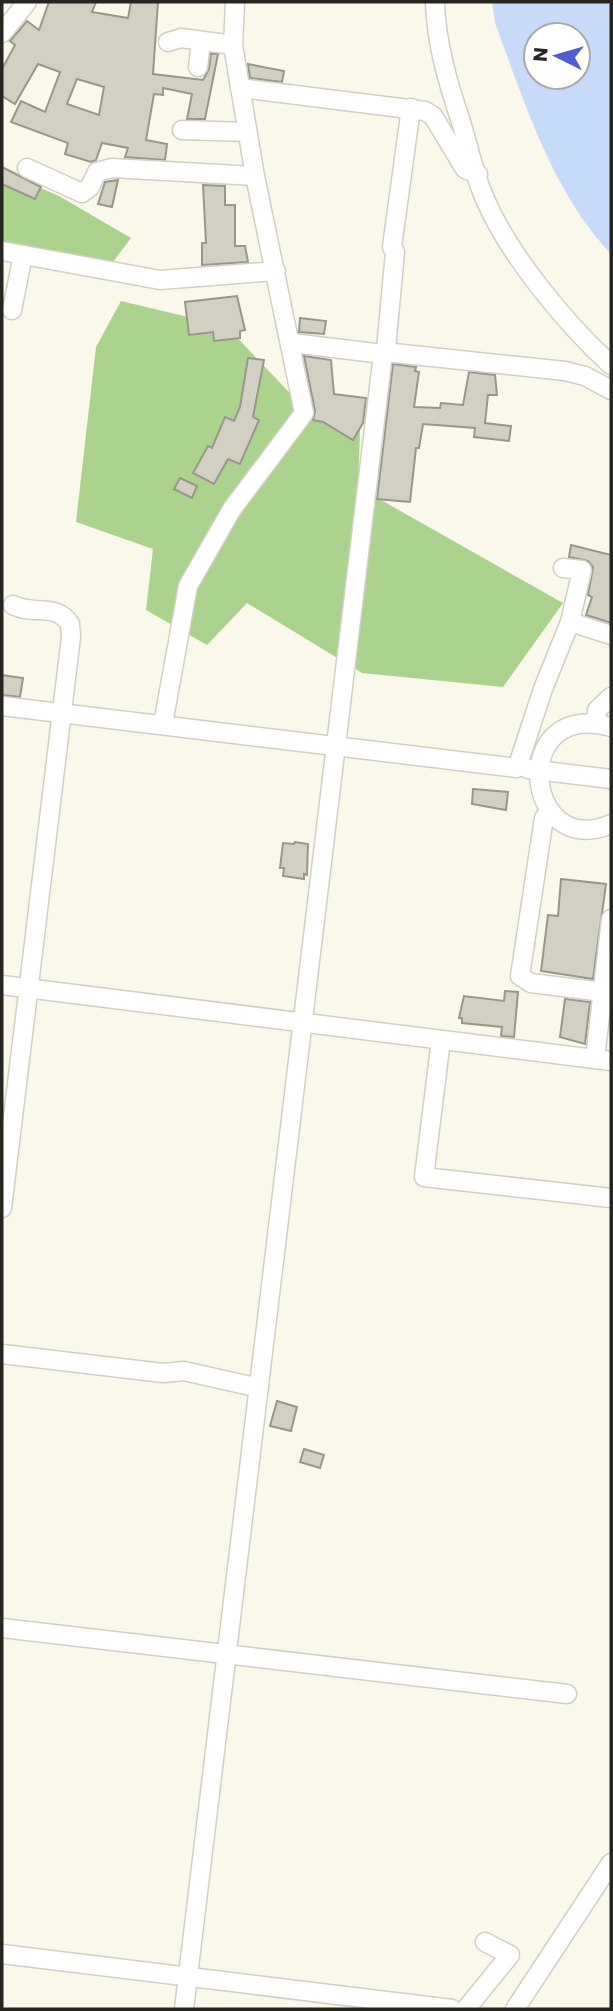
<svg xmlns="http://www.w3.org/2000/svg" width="613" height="2011" viewBox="0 0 613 2011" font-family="Poppins,sans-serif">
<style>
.green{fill:#abd38e}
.water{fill:#c8daf9;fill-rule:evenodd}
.building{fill:#d2cfc3;stroke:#99968b;stroke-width:2;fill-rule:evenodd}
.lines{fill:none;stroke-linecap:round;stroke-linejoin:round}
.minor-casing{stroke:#d2cfc3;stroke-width:21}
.minor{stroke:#fff;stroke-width:18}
</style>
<rect width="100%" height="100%" fill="#faf7eb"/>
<g class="green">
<path d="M 2,167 L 6,173 L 59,196 L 131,238 L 107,270 L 2,243 Z"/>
<path d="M 121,301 L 226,326 L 307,411 L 361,402 L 358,487 L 563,603 L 503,687 L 362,673 L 247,603 L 207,645 L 146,610 L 153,549 L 76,522 L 96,347 Z"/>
</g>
<path class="water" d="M 492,2 L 611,2 L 611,254 C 552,192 524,101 495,23 ZM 536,35 L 578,35 L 578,77 L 536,77 Z"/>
<g class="building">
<path d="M 49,2 L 96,2 L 92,12 L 128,18 L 131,2 L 158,2 L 153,74 L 203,80 L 209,69 L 211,54 L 218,54 L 205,119 L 187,119 L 192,94 L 163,88 L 163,95 L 154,94 L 146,140 L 167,144 L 165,160 L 125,157 L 128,148 L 102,143 L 96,160 L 91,162 L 65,154 L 68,143 L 11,122 L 21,101 L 45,112 L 60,72 L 38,64 L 15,104 L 2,96 L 2,69 L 15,45 L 10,41 L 27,21 L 39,30 ZM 77,79 L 104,87 L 99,115 L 67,104 Z"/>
<path d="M 248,64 L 284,71 L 282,82 L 250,78 Z"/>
<path d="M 2,167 L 41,187 L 35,199 L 2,184 Z"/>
<path d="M 118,180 L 112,207 L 98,204 L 105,182 Z"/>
<path d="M 203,185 L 225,186 L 225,205 L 235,205 L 235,246 L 245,246 L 248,262 L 202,265 L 202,243 L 206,243 Z"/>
<path d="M 237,296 L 245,330 L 240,331 L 240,338 L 214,341 L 213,332 L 189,335 L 185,302 Z"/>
<path d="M 300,318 L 326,321 L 324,334 L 299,332 Z"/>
<path d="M 304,356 L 331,360 L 334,394 L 366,398 L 363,423 L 353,440 L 323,422 L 313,420 L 315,411 Z"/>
<path d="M 248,358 L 264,360 L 253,417 L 259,420 L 240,464 L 228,459 L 214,484 L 193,473 L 208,446 L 212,448 L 225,417 L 234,421 L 240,407 Z"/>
<path d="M 393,364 L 416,367 L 415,371 L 419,372 L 414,407 L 440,408 L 441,403 L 463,405 L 469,372 L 495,375 L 497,395 L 488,395 L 485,423 L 511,426 L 509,441 L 474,437 L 475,428 L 423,424 L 419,448 L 416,448 L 410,502 L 377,499 Z"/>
<path d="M 180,478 L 197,486 L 192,498 L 174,489 Z"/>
<path d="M 571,545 L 611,555 L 611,623 L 586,615 L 592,597 L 588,595 L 593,567 L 588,561 L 569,557 Z"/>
<path d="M 2,675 L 23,678 L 20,697 L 2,695 Z"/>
<path d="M 473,789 L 508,792 L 506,810 L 472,804 Z"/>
<path d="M 295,842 L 308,844 L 307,875 L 304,874 L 304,879 L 283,876 L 284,868 L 280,868 L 283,843 L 294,844 Z"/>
<path d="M 561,879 L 606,884 L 593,979 L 541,971 L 548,915 L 558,916 Z"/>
<path d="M 505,991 L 518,992 L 514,1037 L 501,1036 L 502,1027 L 462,1023 L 462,1018 L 459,1018 L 464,996 L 504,1001 Z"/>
<path d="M 565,999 L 590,1002 L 585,1044 L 560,1037 Z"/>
<path d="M 277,1401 L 297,1407 L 291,1431 L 270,1426 Z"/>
<path d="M 304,1449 L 324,1455 L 320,1468 L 300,1462 Z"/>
</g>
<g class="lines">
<defs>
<g id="minor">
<path d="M 435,2 C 436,43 448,83 461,122 C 469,147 474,175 485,199 C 509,255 566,324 611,365"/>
<path d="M 2,33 L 27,2"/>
<path d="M 168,42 L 181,38 L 233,45"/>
<path d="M 198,67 L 201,41"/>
<path d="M 240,88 L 425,111 L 433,116 L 465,169 L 478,174"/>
<path d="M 182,130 L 247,132"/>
<path d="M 27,168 L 82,193 L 90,187 L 97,172 L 112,168 L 255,176"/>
<path d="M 2,251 L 160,280 L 276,271"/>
<path d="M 12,310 L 23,255"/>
<path d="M 292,343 L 383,354"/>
<path d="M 384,352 L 565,371 L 585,376 L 611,390"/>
<path d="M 563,568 L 582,570 L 570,622"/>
<path d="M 2,706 L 517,768 L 543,689 L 570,622 L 611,635"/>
<path d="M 596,723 L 597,710 L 611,697"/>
<path d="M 163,724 L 188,586 L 232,509 L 304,413 L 255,176 L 233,45 L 235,2"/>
<path d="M 611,727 C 507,698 524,862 611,824"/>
<path d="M 528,769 L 611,779"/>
<path d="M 550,811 L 544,818 L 520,976 L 531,983 L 611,993"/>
<path d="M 2,985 L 611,1061"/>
<path d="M 441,1040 L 424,1177 L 611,1198"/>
<path d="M 595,1059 L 611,919"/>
<path d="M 2,1208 L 71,637 L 70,624 C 56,602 33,616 13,605"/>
<path d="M 2,1354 L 163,1373 L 184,1371 L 259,1388"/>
<path d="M 2,1628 L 567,1694"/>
<path d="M 2,1954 L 452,2009"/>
<path d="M 184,2009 L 383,354 L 386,349 L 395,252 L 392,247 L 411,108"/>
<path d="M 466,2009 L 510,1955 L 485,1942"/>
<path d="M 515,2009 L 611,1863"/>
</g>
</defs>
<use href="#minor" class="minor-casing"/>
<use href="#minor" class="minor"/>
</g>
<rect width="613" height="2011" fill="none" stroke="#262520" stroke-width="7"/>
<g transform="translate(557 56) rotate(275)"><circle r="33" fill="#ffffff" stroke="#a8a8a6" stroke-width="2"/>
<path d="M0-5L12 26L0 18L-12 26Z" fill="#4f5ed4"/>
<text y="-10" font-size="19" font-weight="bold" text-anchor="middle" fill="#262520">N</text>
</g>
</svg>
